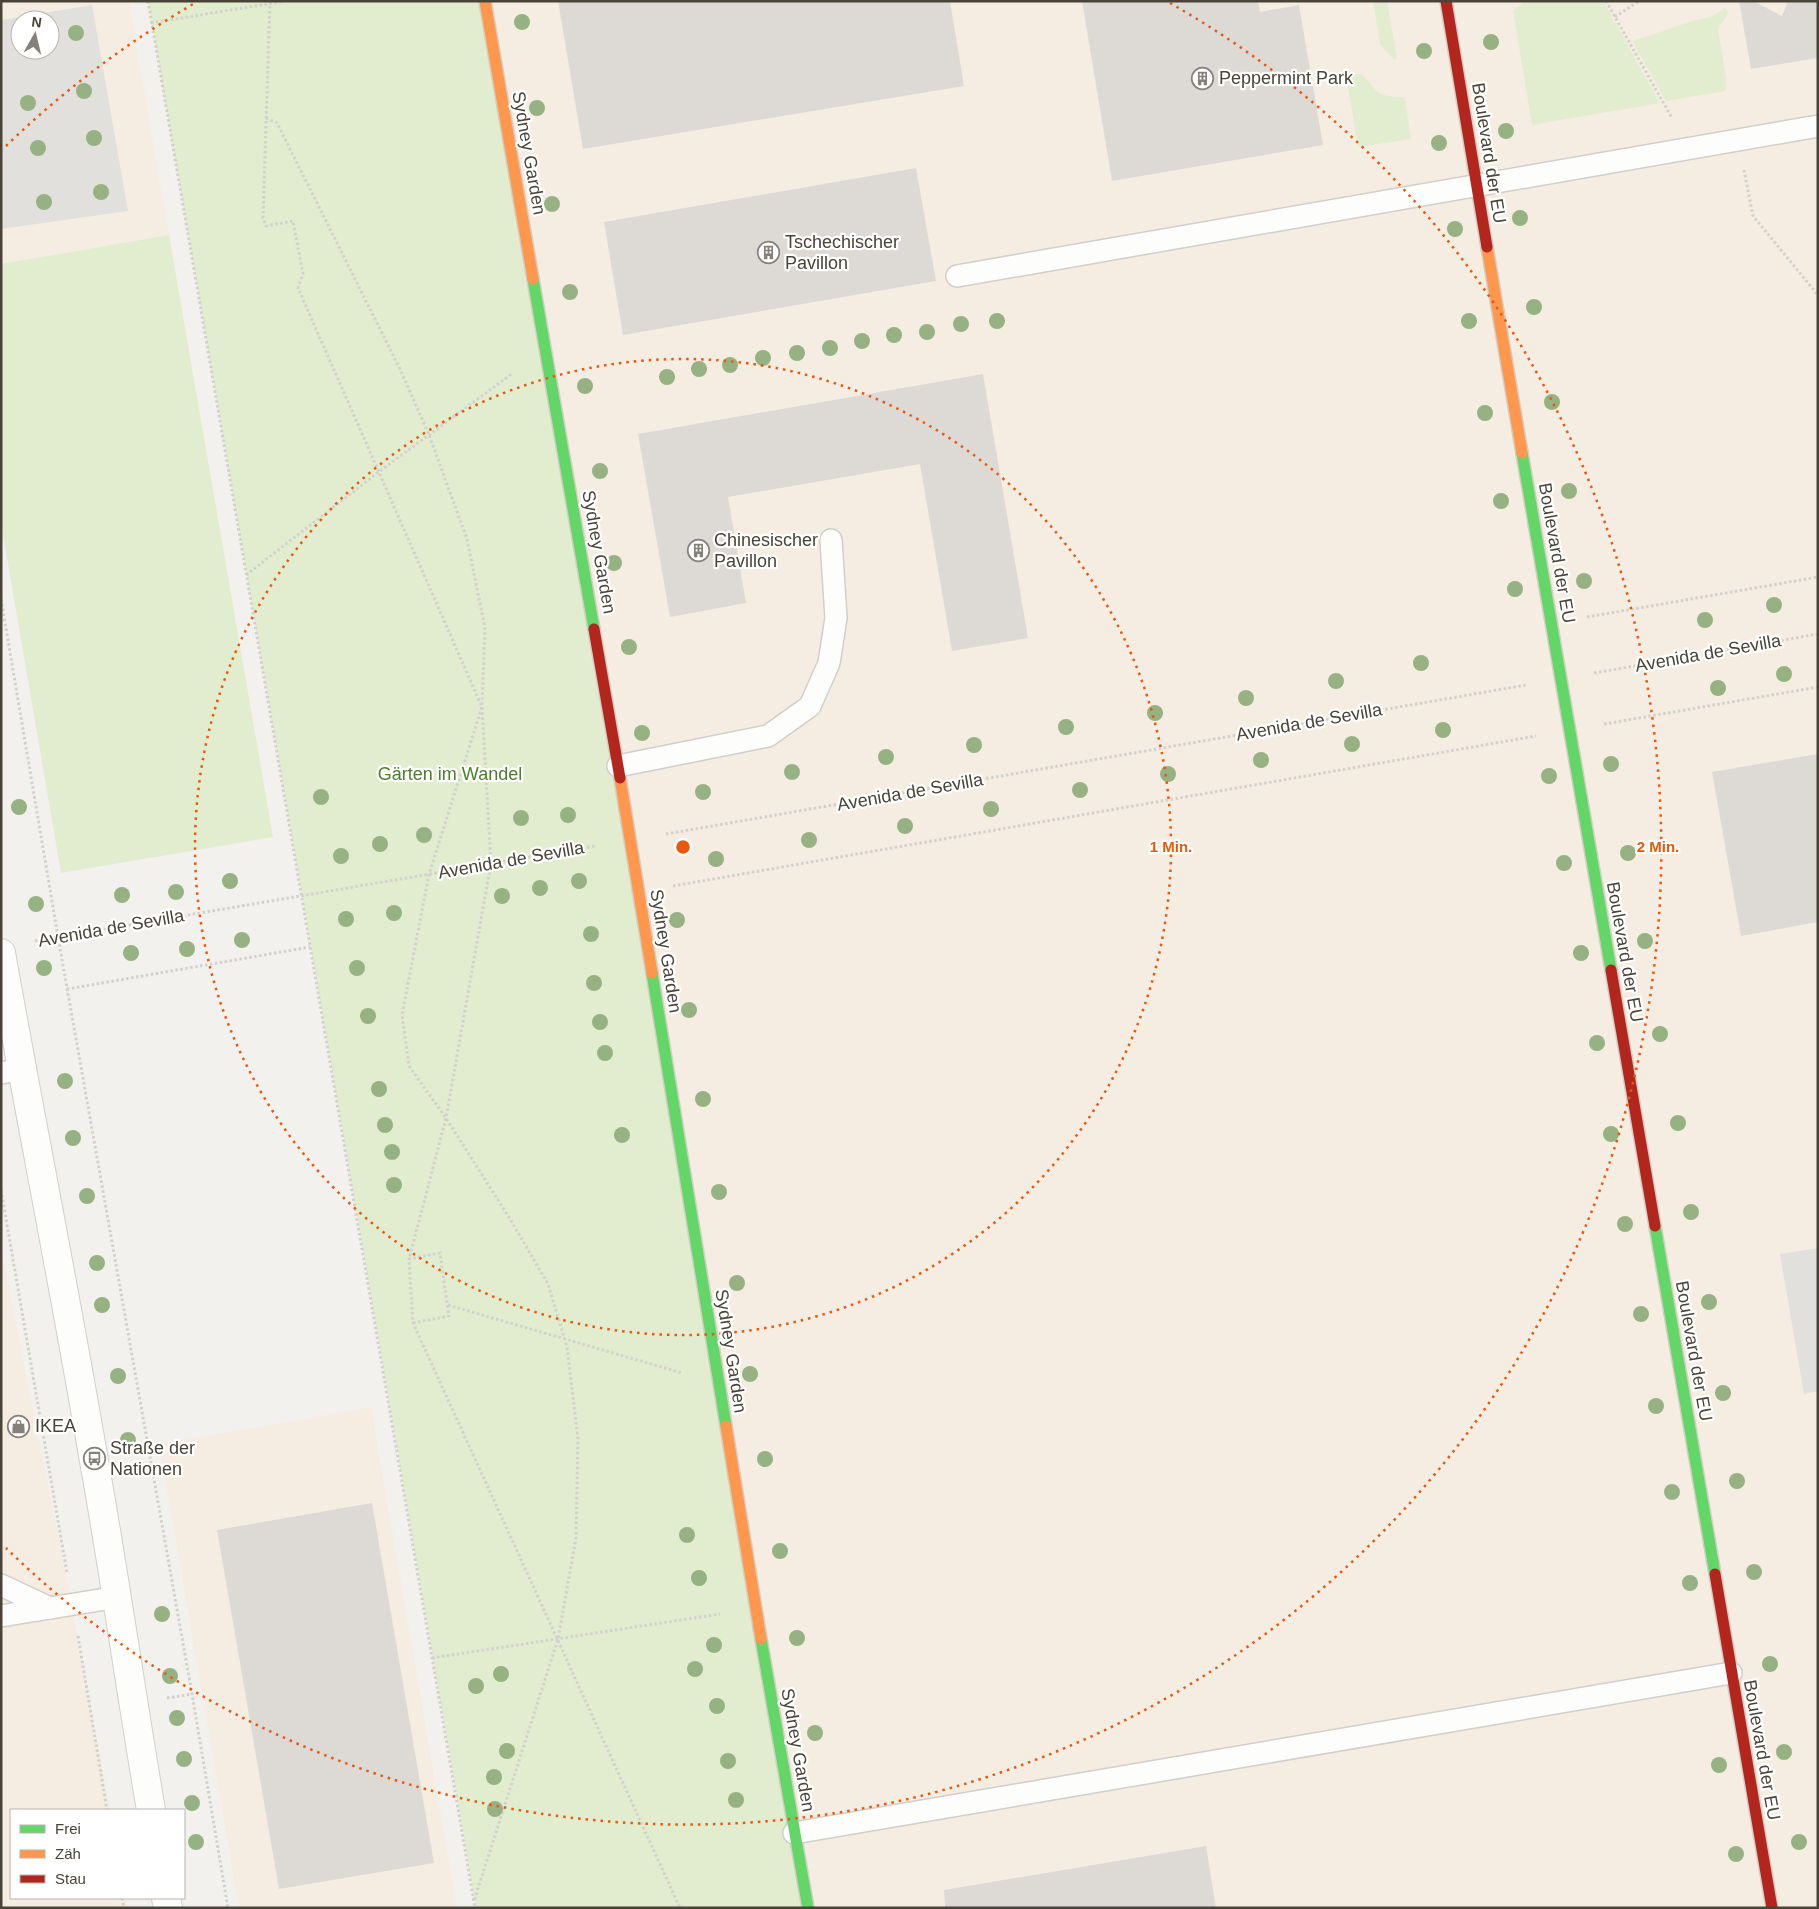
<svg xmlns="http://www.w3.org/2000/svg" width="1819" height="1909" viewBox="0 0 1819 1909" font-family="Helvetica,sans-serif">
<style>
.commercial{fill:#f5ede1;fill-rule:evenodd}
.green{fill:#e1edce}
.parking{fill:#e2e0dc;fill-rule:evenodd}
.building{fill:#dddad6}
.lines{fill:none;stroke-linecap:round;stroke-linejoin:round}
.lane-casing{stroke:#d1cfcb;stroke-width:24}
.street-casing{stroke:#d1cfcb;stroke-width:30}
.fast-casing{stroke:#d2cec4;stroke-width:14}
.slow-casing{stroke:#d2cec4;stroke-width:14}
.jam-casing{stroke:#d2cec4;stroke-width:14}
.path{stroke:#d3d1cc;stroke-width:3;stroke-dasharray:2.5 2.5;stroke-linecap:butt}
.lane{stroke:#fdfdfc;stroke-width:21}
.street{stroke:#fdfdfc;stroke-width:28}
.fast{stroke:#63d668;stroke-width:11}
.slow{stroke:#ff974d;stroke-width:11}
.jam{stroke:#b3261e;stroke-width:11}
.tree{fill:#96b282}
.ring{fill:none;stroke:#e8590c;stroke-width:2.5;stroke-dasharray:2.5 5}
.labels{text-anchor:middle;dominant-baseline:central;stroke-width:4.5;stroke-linejoin:round;paint-order:stroke}
.poi-label{font-size:18px;fill:#4a4338;stroke:#fff;text-anchor:start}
.street-label{font-size:18px;fill:#4a4338;stroke:#fff}
.park-label{font-size:18px;fill:#4a7e2a;stroke:#fff}
.centre{fill:#e8590c;stroke:#fff;stroke-width:2.5}
.ring-label{font-size:15px;text-anchor:middle;font-weight:bold;fill:#e8590c;stroke:#fff;stroke-width:4.5;stroke-linejoin:round;paint-order:stroke}
</style>
<rect width="100%" height="100%" fill="#f3f1ee"/>
<g class="commercial">
<path d="M 1,1 L 129,1 L 169,235 L 1,264 ZM 20,20 L 50,20 L 50,50 L 20,50 Z"/>
<path d="M 486,1 L 1818,1 L 1818,1908 L 808,1908 Z"/>
<path d="M 1,1248 L 72,1605 L 110,1810 L 11,1810 L 11,1898 L 126,1898 L 128,1908 L 1,1908 Z"/>
<path d="M 371,1407 L 457,1908 L 239,1908 L 159,1444 Z"/>
</g>
<g class="green">
<path d="M 148,1 L 485,1 L 808,1908 L 476,1908 Z"/>
<path d="M 1373,1 L 1387,1 L 1397,59 L 1394,60 L 1380,44 Z"/>
<path d="M 1527,1 L 1603,1 L 1660,103 L 1532,125 L 1513,10 Z"/>
<path d="M 1725,8 L 1729,12 L 1718,29 L 1727,84 L 1725,91 L 1666,101 L 1632,41 C 1653,35 1673,27 1693,21 C 1708,17 1712,18 1725,8 Z"/>
<path d="M 1362,74 C 1379,93 1377,97 1405,97 L 1411,139 L 1358,147 L 1346,75 Z"/>
<path d="M 169,235 L 273,837 L 61,873 L 1,523 L 1,264 Z"/>
</g>
<g class="parking">
<path d="M 92,5 L 128,211 L 1,229 L 1,20 ZM 20,20 L 50,20 L 50,50 L 20,50 Z"/>
<path d="M 1818,1248 L 1818,1391 L 1804,1394 L 1780,1254 Z"/>
</g>
<g class="building">
<path d="M 558,1 L 950,1 L 964,86 L 583,149 Z"/>
<path d="M 1082,1 L 1258,1 L 1260,12 L 1299,5 L 1323,145 L 1112,181 Z"/>
<path d="M 1739,1 L 1753,1 L 1782,16 L 1788,1 L 1818,1 L 1818,58 L 1751,69 Z"/>
<path d="M 916,168 L 936,281 L 623,335 L 604,222 Z"/>
<path d="M 983,374 L 1028,638 L 952,651 L 920,464 L 728,497 L 746,603 L 670,617 L 638,434 Z"/>
<path d="M 1818,754 L 1818,922 L 1741,936 L 1712,772 Z"/>
<path d="M 372,1503 L 434,1863 L 279,1889 L 217,1530 Z"/>
<path d="M 1206,1846 L 1216,1908 L 945,1908 L 944,1890 Z"/>
</g>
<g class="lines">
<defs>
<g id="lane">
<path d="M 957,276 L 1818,126"/>
<path d="M 618,766 L 768,736 L 810,706 L 829,663 L 836,618 L 831,540"/>
<path d="M 1,1073 L 22,1069"/>
<path d="M 1,1585 L 50,1608"/>
<path d="M 1,1616 L 118,1597"/>
<path d="M 794,1833 L 1731,1673"/>
</g>
<g id="street">
<path d="M 1,953 C 31,1122 65,1291 94,1461 C 115,1577 131,1694 151,1810"/>
<path d="M 166,1898 L 168,1908"/>
</g>
<g id="fast">
<path d="M 533,279 L 594,629"/>
<path d="M 1522,453 L 1611,970"/>
<path d="M 652,973 L 726,1426"/>
<path d="M 1655,1226 L 1715,1574"/>
<path d="M 761,1639 L 808,1908"/>
</g>
<g id="slow">
<path d="M 485,1 L 533,279"/>
<path d="M 1487,247 L 1522,453"/>
<path d="M 620,778 L 652,973"/>
<path d="M 726,1426 L 761,1639"/>
</g>
<g id="jam">
<path d="M 1446,1 L 1487,247"/>
<path d="M 594,629 L 620,778"/>
<path d="M 1611,970 L 1655,1226"/>
<path d="M 1715,1574 L 1772,1908"/>
</g>
</defs>
<use href="#lane" class="lane-casing"/>
<use href="#street" class="street-casing"/>
<use href="#fast" class="fast-casing"/>
<use href="#slow" class="slow-casing"/>
<use href="#jam" class="jam-casing"/>
<g class="path">
<path d="M 148,1 L 475,1908"/>
<path d="M 270,1 L 263,218 L 266,226 L 293,221 L 303,274 L 298,288 L 482,707 L 491,863 L 446,1118 L 409,1259"/>
<path d="M 1606,1 L 1672,118"/>
<path d="M 1615,17 L 1639,1"/>
<path d="M 151,23 L 285,1"/>
<path d="M 266,118 L 277,123 L 400,369 L 429,435 L 467,539 L 485,628 L 482,707 L 429,874 L 402,1015 L 409,1066 L 446,1118 L 510,1219 L 548,1284 L 567,1347 L 578,1439 L 576,1538 L 558,1639 L 474,1901"/>
<path d="M 1744,170 L 1753,216 L 1818,295"/>
<path d="M 246,575 L 380,471 L 513,373"/>
<path d="M 1,599 L 58,937 L 192,1694 L 228,1908"/>
<path d="M 1587,617 L 1818,577"/>
<path d="M 1594,673 L 1818,634"/>
<path d="M 1604,724 L 1818,687"/>
<path d="M 666,834 L 1526,685"/>
<path d="M 673,886 L 1536,736"/>
<path d="M 35,941 L 595,846"/>
<path d="M 67,989 L 310,947"/>
<path d="M 1,1190 L 67,1573"/>
<path d="M 448,1305 L 682,1373"/>
<path d="M 413,1323 L 449,1316 L 440,1253 L 409,1259 L 413,1323 L 680,1908"/>
<path d="M 78,1636 L 107,1810"/>
<path d="M 432,1658 L 720,1614"/>
<path d="M 167,1698 L 192,1694"/>
<path d="M 122,1898 L 124,1908"/>
</g>
<use href="#lane" class="lane"/>
<use href="#street" class="street"/>
<use href="#fast" class="fast"/>
<use href="#slow" class="slow"/>
<use href="#jam" class="jam"/>
</g>
<g class="tree">
<circle cx="522" cy="22" r="8"/>
<circle cx="76" cy="33" r="8"/>
<circle cx="1491" cy="42" r="8"/>
<circle cx="1424" cy="51" r="8"/>
<circle cx="84" cy="91" r="8"/>
<circle cx="28" cy="103" r="8"/>
<circle cx="537" cy="108" r="8"/>
<circle cx="1506" cy="131" r="8"/>
<circle cx="94" cy="138" r="8"/>
<circle cx="1439" cy="143" r="8"/>
<circle cx="38" cy="148" r="8"/>
<circle cx="101" cy="192" r="8"/>
<circle cx="44" cy="202" r="8"/>
<circle cx="552" cy="204" r="8"/>
<circle cx="1520" cy="218" r="8"/>
<circle cx="1455" cy="229" r="8"/>
<circle cx="570" cy="292" r="8"/>
<circle cx="1534" cy="307" r="8"/>
<circle cx="997" cy="321" r="8"/>
<circle cx="1469" cy="321" r="8"/>
<circle cx="961" cy="324" r="8"/>
<circle cx="927" cy="332" r="8"/>
<circle cx="894" cy="335" r="8"/>
<circle cx="862" cy="341" r="8"/>
<circle cx="830" cy="348" r="8"/>
<circle cx="797" cy="353" r="8"/>
<circle cx="763" cy="358" r="8"/>
<circle cx="730" cy="365" r="8"/>
<circle cx="699" cy="369" r="8"/>
<circle cx="667" cy="377" r="8"/>
<circle cx="585" cy="386" r="8"/>
<circle cx="1552" cy="402" r="8"/>
<circle cx="1485" cy="413" r="8"/>
<circle cx="600" cy="471" r="8"/>
<circle cx="1569" cy="491" r="8"/>
<circle cx="1501" cy="501" r="8"/>
<circle cx="614" cy="563" r="8"/>
<circle cx="1584" cy="581" r="8"/>
<circle cx="1515" cy="589" r="8"/>
<circle cx="1774" cy="605" r="8"/>
<circle cx="1705" cy="620" r="8"/>
<circle cx="629" cy="647" r="8"/>
<circle cx="1421" cy="663" r="8"/>
<circle cx="1784" cy="674" r="8"/>
<circle cx="1336" cy="681" r="8"/>
<circle cx="1718" cy="688" r="8"/>
<circle cx="1246" cy="698" r="8"/>
<circle cx="1155" cy="713" r="8"/>
<circle cx="1066" cy="727" r="8"/>
<circle cx="1443" cy="730" r="8"/>
<circle cx="642" cy="733" r="8"/>
<circle cx="1352" cy="744" r="8"/>
<circle cx="974" cy="745" r="8"/>
<circle cx="886" cy="757" r="8"/>
<circle cx="1261" cy="760" r="8"/>
<circle cx="1611" cy="764" r="8"/>
<circle cx="792" cy="772" r="8"/>
<circle cx="1168" cy="774" r="8"/>
<circle cx="1549" cy="776" r="8"/>
<circle cx="1080" cy="790" r="8"/>
<circle cx="703" cy="792" r="8"/>
<circle cx="321" cy="797" r="8"/>
<circle cx="19" cy="807" r="8"/>
<circle cx="991" cy="809" r="8"/>
<circle cx="568" cy="815" r="8"/>
<circle cx="521" cy="818" r="8"/>
<circle cx="905" cy="826" r="8"/>
<circle cx="424" cy="835" r="8"/>
<circle cx="809" cy="840" r="8"/>
<circle cx="380" cy="844" r="8"/>
<circle cx="1628" cy="853" r="8"/>
<circle cx="341" cy="856" r="8"/>
<circle cx="716" cy="859" r="8"/>
<circle cx="1564" cy="863" r="8"/>
<circle cx="230" cy="881" r="8"/>
<circle cx="579" cy="881" r="8"/>
<circle cx="540" cy="888" r="8"/>
<circle cx="176" cy="892" r="8"/>
<circle cx="122" cy="895" r="8"/>
<circle cx="502" cy="896" r="8"/>
<circle cx="36" cy="904" r="8"/>
<circle cx="394" cy="913" r="8"/>
<circle cx="346" cy="919" r="8"/>
<circle cx="677" cy="920" r="8"/>
<circle cx="591" cy="934" r="8"/>
<circle cx="242" cy="940" r="8"/>
<circle cx="1645" cy="941" r="8"/>
<circle cx="187" cy="949" r="8"/>
<circle cx="131" cy="953" r="8"/>
<circle cx="1581" cy="953" r="8"/>
<circle cx="44" cy="968" r="8"/>
<circle cx="357" cy="968" r="8"/>
<circle cx="594" cy="983" r="8"/>
<circle cx="689" cy="1010" r="8"/>
<circle cx="368" cy="1016" r="8"/>
<circle cx="600" cy="1022" r="8"/>
<circle cx="1660" cy="1034" r="8"/>
<circle cx="1597" cy="1043" r="8"/>
<circle cx="605" cy="1053" r="8"/>
<circle cx="65" cy="1081" r="8"/>
<circle cx="379" cy="1089" r="8"/>
<circle cx="703" cy="1099" r="8"/>
<circle cx="1678" cy="1123" r="8"/>
<circle cx="385" cy="1125" r="8"/>
<circle cx="1611" cy="1134" r="8"/>
<circle cx="622" cy="1135" r="8"/>
<circle cx="73" cy="1138" r="8"/>
<circle cx="392" cy="1152" r="8"/>
<circle cx="394" cy="1185" r="8"/>
<circle cx="719" cy="1192" r="8"/>
<circle cx="87" cy="1196" r="8"/>
<circle cx="1691" cy="1212" r="8"/>
<circle cx="1625" cy="1224" r="8"/>
<circle cx="97" cy="1263" r="8"/>
<circle cx="737" cy="1283" r="8"/>
<circle cx="1709" cy="1302" r="8"/>
<circle cx="102" cy="1305" r="8"/>
<circle cx="1641" cy="1314" r="8"/>
<circle cx="750" cy="1374" r="8"/>
<circle cx="118" cy="1376" r="8"/>
<circle cx="1723" cy="1393" r="8"/>
<circle cx="1656" cy="1406" r="8"/>
<circle cx="128" cy="1440" r="8"/>
<circle cx="765" cy="1459" r="8"/>
<circle cx="1737" cy="1481" r="8"/>
<circle cx="1672" cy="1492" r="8"/>
<circle cx="687" cy="1535" r="8"/>
<circle cx="780" cy="1551" r="8"/>
<circle cx="1754" cy="1572" r="8"/>
<circle cx="699" cy="1578" r="8"/>
<circle cx="1690" cy="1583" r="8"/>
<circle cx="162" cy="1614" r="8"/>
<circle cx="797" cy="1638" r="8"/>
<circle cx="714" cy="1645" r="8"/>
<circle cx="1770" cy="1664" r="8"/>
<circle cx="695" cy="1669" r="8"/>
<circle cx="501" cy="1674" r="8"/>
<circle cx="170" cy="1676" r="8"/>
<circle cx="476" cy="1686" r="8"/>
<circle cx="717" cy="1706" r="8"/>
<circle cx="177" cy="1718" r="8"/>
<circle cx="815" cy="1733" r="8"/>
<circle cx="507" cy="1751" r="8"/>
<circle cx="1784" cy="1752" r="8"/>
<circle cx="184" cy="1759" r="8"/>
<circle cx="728" cy="1761" r="8"/>
<circle cx="1719" cy="1765" r="8"/>
<circle cx="494" cy="1777" r="8"/>
<circle cx="736" cy="1800" r="8"/>
<circle cx="192" cy="1803" r="8"/>
<circle cx="495" cy="1809" r="8"/>
<circle cx="196" cy="1842" r="8"/>
<circle cx="1799" cy="1842" r="8"/>
<circle cx="1736" cy="1854" r="8"/>
</g>
<g class="ring">
<circle cx="683" cy="847" r="488"/>
<path d="M6 146A975 975 0 0 1 195 3M1170 3A975 975 0 1 1 6 1548"/>
</g>
<defs>
<symbol id="building-ring" viewBox="-11 -11 22 22"><circle r="9.5" fill="#fff" stroke="#858078" stroke-width="1.5"/><path d="M-4-6H4V6H1V3H-1V6H-4ZM-2.5-4.3h1.7v1.8h-1.7ZM.8-4.3h1.7v1.8H.8ZM-2.5-1h1.7V.8h-1.7ZM.8-1h1.7V.8H.8Z" fill="#858078"/></symbol>
<symbol id="shop-ring" viewBox="-11 -11 22 22"><circle r="9.5" fill="#fff" stroke="#858078" stroke-width="1.5"/><path d="M-5-2.5h2.3a2.7 3.5 0 0 1 5.4 0H5L5.5 6h-11ZM-1.5-2.5h3a1.5 2.3 0 0 0-3 0Z" fill="#858078"/></symbol>
<symbol id="bus-ring" viewBox="-11 -11 22 22"><circle r="9.5" fill="#fff" stroke="#858078" stroke-width="1.5"/><path d="M-5-6H5V4H4V6H2V4H-2V6H-4V4H-5ZM-3.5-4V0h7V-4ZM-3.5 1.2v1.5H-2V1.2ZM2 1.2v1.5H3.5V1.2Z" fill="#858078"/></symbol>
</defs>
<g fill-rule="evenodd">
<use href="#building-ring" x="1190" y="66" width="25" height="25"/>
<use href="#building-ring" x="756" y="240" width="25" height="25"/>
<use href="#building-ring" x="686" y="538" width="25" height="25"/>
<use href="#shop-ring" x="6" y="1414" width="25" height="25"/>
<use href="#bus-ring" x="82" y="1446" width="25" height="25"/>
</g>
<g class="labels">
<g class="poi-label">
<text x="1219" y="78">Peppermint Park</text>
<text x="785" y="242">Tschechischer<tspan x="785" dy="21">Pavillon</tspan></text>
<text x="714" y="540">Chinesischer<tspan x="714" dy="21">Pavillon</tspan></text>
<text x="35" y="1426">IKEA</text>
<text x="110" y="1448">Straße der<tspan x="110" dy="21">Nationen</tspan></text>
</g>
<g class="street-label">
<text transform="translate(529 153) rotate(80)">Sydney Garden</text>
<text transform="translate(1489 153) rotate(81)">Boulevard der EU</text>
<text transform="translate(599 552) rotate(80)">Sydney Garden</text>
<text transform="translate(1557 553) rotate(80)">Boulevard der EU</text>
<text transform="translate(1708 653) rotate(-10)">Avenida de Sevilla</text>
<text transform="translate(1309 722) rotate(-10)">Avenida de Sevilla</text>
<text transform="translate(910 792) rotate(-10)">Avenida de Sevilla</text>
<text transform="translate(511 860) rotate(-10)">Avenida de Sevilla</text>
<text transform="translate(111 928) rotate(-10)">Avenida de Sevilla</text>
<text transform="translate(666 951) rotate(81)">Sydney Garden</text>
<text transform="translate(1625 952) rotate(80)">Boulevard der EU</text>
<text transform="translate(731 1351) rotate(81)">Sydney Garden</text>
<text transform="translate(1694 1351) rotate(80)">Boulevard der EU</text>
<text transform="translate(798 1750) rotate(80)">Sydney Garden</text>
<text transform="translate(1762 1750) rotate(80)">Boulevard der EU</text>
</g>
<g class="park-label">
<text x="450" y="774">Gärten im Wandel</text>
</g>
</g>
<circle cx="683" cy="847" r="8" class="centre"/>
<g class="ring-label">
<text x="1171" y="852">1 Min.</text>
<text x="1658" y="852">2 Min.</text>
</g>
<rect width="1819" height="1909" fill="none" stroke="#4a4338" stroke-width="5"/>
<rect x="10" y="1809" width="175" height="90" fill="#ffffff" stroke="#b7b4af"/>
<rect x="20" y="1825" width="25" height="8" fill="#63d668" stroke="#b7b4af"/>
<text x="55" y="1834" font-size="15" fill="#4a4338">Frei</text>
<rect x="20" y="1850" width="25" height="8" fill="#ff974d" stroke="#b7b4af"/>
<text x="55" y="1859" font-size="15" fill="#4a4338">Zäh</text>
<rect x="20" y="1875" width="25" height="8" fill="#b3261e" stroke="#b7b4af"/>
<text x="55" y="1884" font-size="15" fill="#4a4338">Stau</text>
<g transform="translate(35 35) rotate(8)"><circle r="24" fill="#ffffff" stroke="#b7b4af"/>
<path d="M0-4L9 19L0 12L-9 19Z" fill="#858078"/>
<text y="-8" font-size="14" font-weight="bold" text-anchor="middle" fill="#4a4338">N</text>
</g>
</svg>
